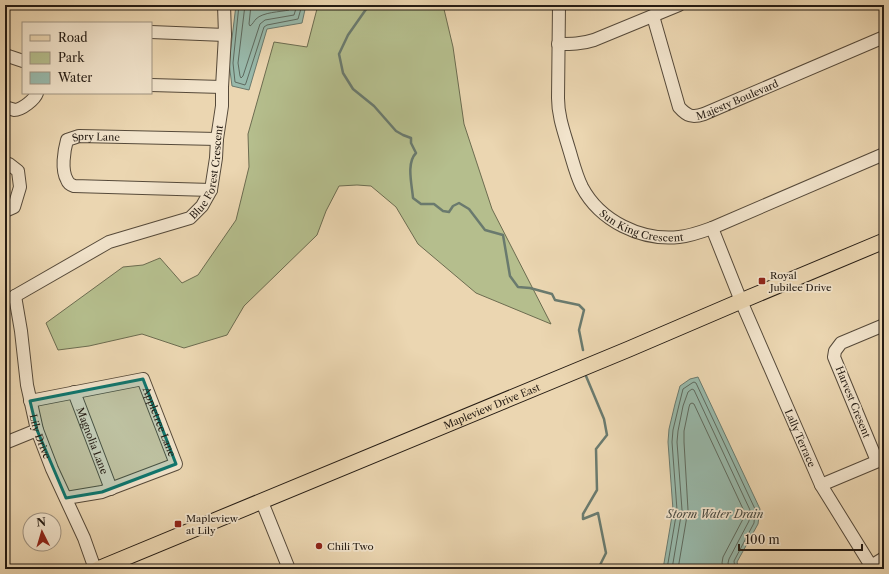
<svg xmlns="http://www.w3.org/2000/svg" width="889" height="574" viewBox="0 0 889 574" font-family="'Libre Caslon Text',serif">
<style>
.green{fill:#b5be8d;stroke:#6c6c50}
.water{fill:#98b9ab;stroke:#6a7a6e}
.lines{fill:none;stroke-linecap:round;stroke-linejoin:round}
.shore{stroke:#5e6a5f;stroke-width:1}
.stream{stroke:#6a7a6e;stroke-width:2.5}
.minor-casing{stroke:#564a3a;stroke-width:14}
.major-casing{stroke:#241b13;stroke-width:17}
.minor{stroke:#f2e4cc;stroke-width:12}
.major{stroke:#ebd6b1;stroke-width:15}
.marked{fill:#0f766e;fill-opacity:0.2;stroke:#0f766e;stroke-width:3;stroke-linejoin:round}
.poi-dot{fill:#8f2418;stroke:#f2e4cc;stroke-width:1.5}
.labels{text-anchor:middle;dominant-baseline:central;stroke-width:3.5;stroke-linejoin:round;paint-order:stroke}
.street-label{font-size:10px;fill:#241b13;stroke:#f2e4cc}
.poi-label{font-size:10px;fill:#241b13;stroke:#f2e4cc;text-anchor:start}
.water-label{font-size:11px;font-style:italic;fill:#474a41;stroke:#f2e4cc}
</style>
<rect width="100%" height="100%" fill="#ebd6b1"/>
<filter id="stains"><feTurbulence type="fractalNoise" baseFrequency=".005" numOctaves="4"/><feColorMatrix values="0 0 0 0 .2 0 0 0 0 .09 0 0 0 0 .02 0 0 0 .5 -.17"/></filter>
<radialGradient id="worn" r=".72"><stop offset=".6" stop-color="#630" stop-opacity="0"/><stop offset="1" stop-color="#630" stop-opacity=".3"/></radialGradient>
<path class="green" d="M 318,5 L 443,5 L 453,47 L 464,124 L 492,209 L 551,324 L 476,293 L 418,244 L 396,207 L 371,186 L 357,185 L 339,186 L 326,211 L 317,235 L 244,306 L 227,335 L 184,348 L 142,334 L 89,346 L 58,350 L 46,323 L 123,267 L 143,265 L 160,258 L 182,283 L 198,275 L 236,220 L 249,167 L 248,134 L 274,42 L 307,47 Z"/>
<g class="water">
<path d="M 236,5 L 306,5 L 302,23 L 267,29 L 249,90 L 232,86 L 229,63 Z"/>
<path d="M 698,377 L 760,509 L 758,524 L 737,562 L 739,569 L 663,569 L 673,510 L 668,442 L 669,429 L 675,404 L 680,386 L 690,379 Z"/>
</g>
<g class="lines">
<g class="shore">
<path d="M 239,5 L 233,63 L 235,82 L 245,85 L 246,83 L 264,27 L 267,25 L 298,19 L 302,5"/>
<path d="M 245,5 L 238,63 L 240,76 L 241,78 L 243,76 L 260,24 L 265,20 L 294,15 L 297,5"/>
<path d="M 251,5 L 249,24 L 250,26 C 253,24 254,21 256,19 C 263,12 280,12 289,10 L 291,5"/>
<path d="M 667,569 L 677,510 L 672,442 L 673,430 L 679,405 L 683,389 L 692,383 L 694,382 L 696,383 L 755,509 L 754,523 L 734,561 L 735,569"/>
<path d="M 672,569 L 682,510 L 677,442 L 678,431 L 683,406 L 688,392 L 692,389 L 694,390 L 750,510 L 749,521 L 729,559 L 728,563 L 730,569"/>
<path d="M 678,569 L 688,510 L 684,442 L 684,431 L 689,407 L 690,404 L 692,403 L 694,404 L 744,511 L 743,519 L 723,557 L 722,563 L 724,569"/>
</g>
<g class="stream">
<path d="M 369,5 L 348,35 L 339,54 L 343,73 L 353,89 L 374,106 L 396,131 L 403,135 L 411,138 L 411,143 L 416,153 C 406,163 412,185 413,198 L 421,204 L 434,204 L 443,211 L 449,212 L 453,206 L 459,203 L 469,209 L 485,230 L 503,235 L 510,276 L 518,287 L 530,288 L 552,294 L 555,300 L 579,305 L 584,310 L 579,330 L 583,350"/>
<path d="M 586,376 L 604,419 L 607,435 L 596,449 L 597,490 L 583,514 L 583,519 L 598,513 L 606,553 L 598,569"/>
</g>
<defs>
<g id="minor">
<path id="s1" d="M 559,5 L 558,98 C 558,116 564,132 569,149 C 573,162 576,175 582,187 C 600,221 641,241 679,237 C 690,236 701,232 712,228 L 884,154"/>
<path id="s2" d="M 653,16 L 679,107 C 687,116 692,118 704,114 L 884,37"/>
<path d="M 151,32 L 225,35"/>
<path d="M 558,44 C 571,44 582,44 594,40 L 679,5"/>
<path d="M 5,55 L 23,61"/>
<path d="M 151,85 L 222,87"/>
<path d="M 5,107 C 8,108 12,109 14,110 C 22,110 35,99 37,93"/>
<path d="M 5,163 L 9,164 L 18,171 L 20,187 L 14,207 L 5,211"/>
<path id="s3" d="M 211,190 L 74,186 C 71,185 68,183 67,180 C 61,170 64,151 67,140 L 79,136 L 217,139"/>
<path id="s4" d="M 712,228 L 741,301 L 821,485 L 873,569"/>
<path id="s5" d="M 15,296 L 109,242 L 190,218 L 202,206 L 211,190 L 216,158 L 217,139 L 222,106 L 222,87 L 225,35 L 224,5"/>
<path id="s6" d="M 15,296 L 21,331 L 27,385 L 37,430 L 52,469 L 84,538 L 95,569"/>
<path id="s7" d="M 74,392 L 111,489"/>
<path id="s8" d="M 30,401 L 143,379 L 176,464 L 102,492 L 66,498"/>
<path d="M 5,443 L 37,430"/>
<path d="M 877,461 L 834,357 L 835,351 L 841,343 L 884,325"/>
<path d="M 821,485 L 883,459"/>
<path d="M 262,502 L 289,569"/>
<path d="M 871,566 L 884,558"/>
</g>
<g id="major">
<path id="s9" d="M 98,569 L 629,349 L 741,301 L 884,241"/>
</g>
</defs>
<use href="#minor" class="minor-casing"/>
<use href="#major" class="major-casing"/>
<use href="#minor" class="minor"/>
<use href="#major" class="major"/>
</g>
<path class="marked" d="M 143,379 L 176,464 L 102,492 L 66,498 L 37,430 L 30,401 Z"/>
<g class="poi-dot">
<rect x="758" y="277" width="8" height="8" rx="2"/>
<rect x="174" y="520" width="8" height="8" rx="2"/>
<circle cx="319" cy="546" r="4"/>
</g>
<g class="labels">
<g class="street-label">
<text stroke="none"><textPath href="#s2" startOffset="159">Majesty Boulevard</textPath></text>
<text stroke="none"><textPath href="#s3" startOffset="217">Spry Lane</textPath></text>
<text stroke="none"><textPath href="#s5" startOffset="244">Blue Forest Crescent</textPath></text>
<text stroke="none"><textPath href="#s1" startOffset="261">Sun King Crescent</textPath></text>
<text transform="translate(853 402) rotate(68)">Harvest Cresent</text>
<text stroke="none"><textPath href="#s9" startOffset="426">Mapleview Drive East</textPath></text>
<text stroke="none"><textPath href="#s8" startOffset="161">Appletree Lane</textPath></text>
<text stroke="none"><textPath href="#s6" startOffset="143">Lily Drive</textPath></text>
<text stroke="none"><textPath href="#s4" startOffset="228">Lally Terrace</textPath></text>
<text stroke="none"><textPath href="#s7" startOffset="52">Magnolia Lane</textPath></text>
</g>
<g class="poi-label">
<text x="770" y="275">Royal<tspan x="770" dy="12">Jubilee Drive</tspan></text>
<text x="186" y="518">Mapleview<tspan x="186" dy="12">at Lily</tspan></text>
<text x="327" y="546">Chili Two</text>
</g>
<g class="water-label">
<text x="715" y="514">Storm Water Drain</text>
</g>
</g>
<rect width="889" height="574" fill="none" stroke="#ebd6b1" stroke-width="20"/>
<rect x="6" y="6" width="877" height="562" fill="none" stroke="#241b13" stroke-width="2"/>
<rect x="10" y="10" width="869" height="554" fill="none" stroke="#241b13"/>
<rect x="22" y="22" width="130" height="72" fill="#f2e4cc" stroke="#a09482"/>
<rect x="30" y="35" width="20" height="6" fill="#ebd6b1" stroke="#a09482"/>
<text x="58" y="42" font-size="12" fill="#241b13">Road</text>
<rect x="30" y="52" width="20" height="12" fill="#b5be8d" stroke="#a09482"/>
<text x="58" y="62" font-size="12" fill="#241b13">Park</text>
<rect x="30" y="72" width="20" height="12" fill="#98b9ab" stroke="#a09482"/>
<text x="58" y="82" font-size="12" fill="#241b13">Water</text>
<g transform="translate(42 532) rotate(355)"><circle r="19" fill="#f2e4cc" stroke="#a09482"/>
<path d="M0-3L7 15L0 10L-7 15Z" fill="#8f2418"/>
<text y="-6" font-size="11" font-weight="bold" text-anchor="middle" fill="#241b13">N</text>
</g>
<path d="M739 544v6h123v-6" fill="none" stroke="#241b13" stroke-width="2"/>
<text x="745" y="544" font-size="12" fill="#241b13" stroke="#f2e4cc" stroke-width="3" paint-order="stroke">100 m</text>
<rect width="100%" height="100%" filter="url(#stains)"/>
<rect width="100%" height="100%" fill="url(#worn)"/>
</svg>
